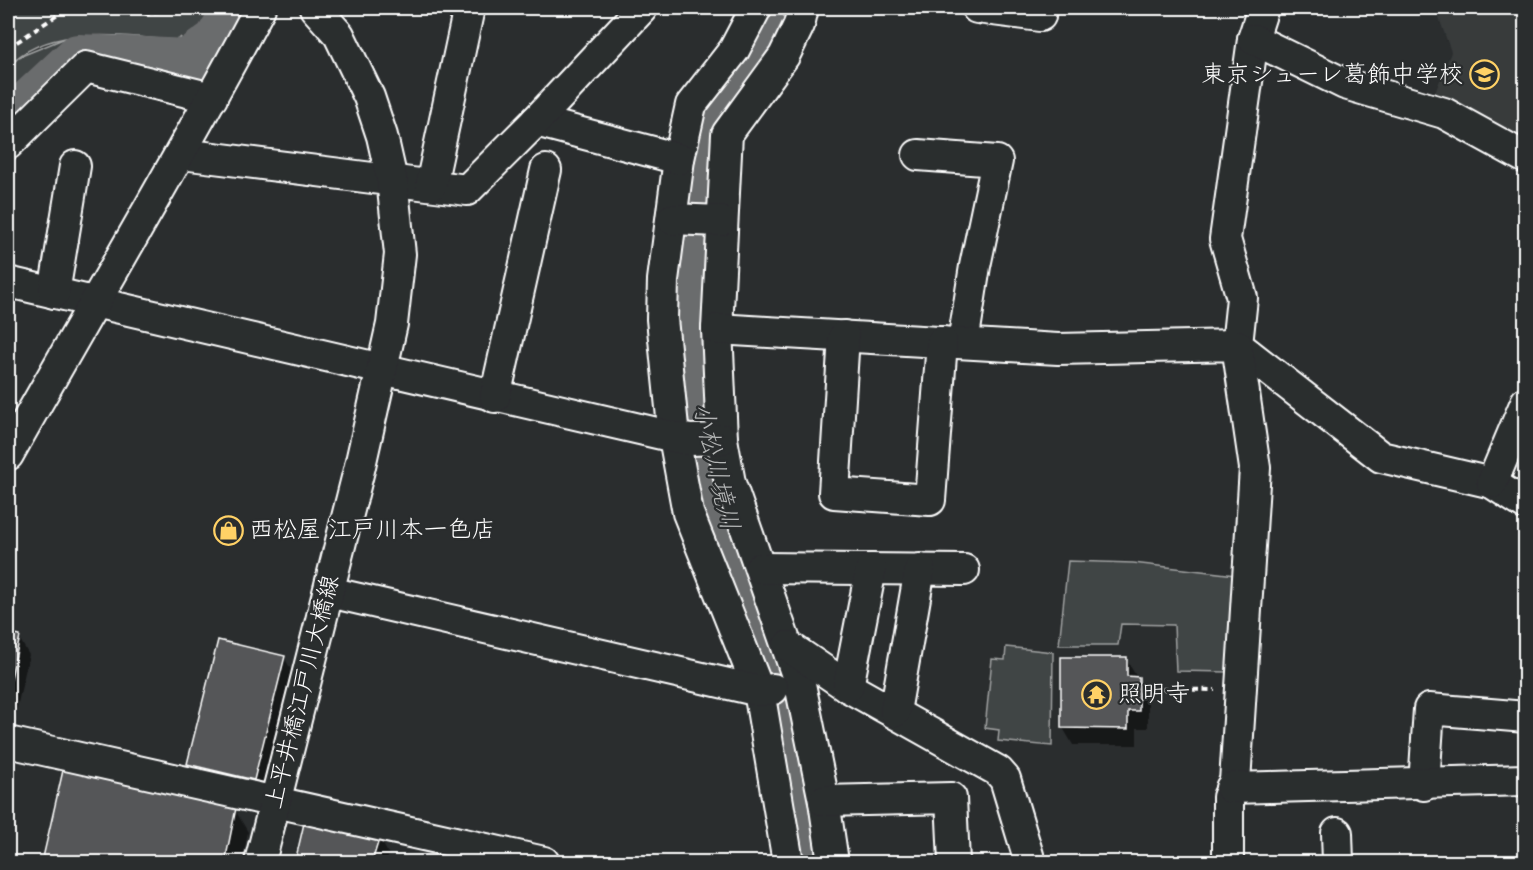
<svg xmlns="http://www.w3.org/2000/svg" width="1533" height="870" viewBox="0 0 1533 870" font-family="Mynerve,'Klee One',sans-serif">
<style>
.built{fill:#373a3b}
.green{fill:#414445;stroke:#a0a2a2;stroke-width:1.5}
.shadow{fill:#0007}
.lines{fill:none;stroke-linecap:round;stroke-linejoin:round}
.river{stroke:#6a6c6d;stroke-width:46}
.building{fill:#555758;stroke:#fff;stroke-width:1.5}
.minor-casing{stroke:#fff;stroke-width:34}
.path{stroke:#fff;stroke-width:4;stroke-dasharray:6 4.5;stroke-linecap:butt}
.minor{stroke:#2a2d2e;stroke-width:30}
.labels{text-anchor:middle;dominant-baseline:central;stroke-width:4.5;stroke-linejoin:round;paint-order:stroke}
.poi-label{font-size:24px;fill:#fff;stroke:#2a2d2e;text-anchor:start}
.street-label{font-size:24px;fill:#fff;stroke:#2a2d2e}
.water-label{font-size:26px;font-style:italic;fill:#b4b6b6;stroke:#2a2d2e}
</style>
<rect width="100%" height="100%" fill="#2a2d2e"/>
<filter id="ink" filterUnits="userSpaceOnUse"><feTurbulence type="fractalNoise" baseFrequency=".0167" numOctaves="2"/><feDisplacementMap in="SourceGraphic" scale="12" xChannelSelector="R" yChannelSelector="G"/><feConvolveMatrix kernelMatrix="1 2 1 2 8 2 1 2 1" color-interpolation-filters="sRGB"/></filter>
<g filter="url(#ink)">
<path class="built" d="M 1442,8 L 1525,8 L 1525,151 L 1433,98 L 1451,52 L 1439,18 Z"/>
<g class="green">
<path d="M 8,8 L 252,8 L 208,92 L 85,64 L 8,140 L 8,69 L 19,57 L 63,39 L 179,42 L 181,37 L 178,40 C 123,37 50,23 8,66 Z"/>
<path d="M 1068,561 L 1133,563 L 1235,575 L 1228,672 L 1176,671 L 1174,625 L 1121,624 L 1118,645 L 1059,645 Z"/>
<path d="M 1006,647 L 1053,652 L 1052,746 L 998,741 L 999,730 L 985,728 L 992,659 L 1005,660 Z"/>
</g>
<g class="shadow">
<path d="M 8,635 L 19,638 L 29,655 L 10,738 L 8,737 Z"/>
<path d="M 284,657 L 294,675 L 264,797 L 199,781 L 189,764 Z"/>
<path d="M 1126,659 L 1148,696 L 1148,728 L 1137,728 L 1137,745 L 1073,745 L 1063,728 Z"/>
<path d="M 66,768 L 235,810 L 248,832 L 242,862 L 44,862 Z"/>
<path d="M 306,821 L 379,837 L 389,855 L 386,862 L 296,862 Z"/>
</g>
<g class="lines">
<g class="river">
<path d="M 775,8 L 734,70 L 712,121 L 706,182 L 696,411 L 764,656 L 803,810 L 809,862"/>
<path d="M 8,117 L 20,111 L 78,57 L 188,62 L 217,41 L 236,8"/>
</g>
</g>
<g class="building">
<path d="M 8,633 L 20,636 L 8,692 Z"/>
<path d="M 218,640 L 285,656 L 254,780 L 187,764 Z"/>
<path d="M 1061,657 L 1127,657 L 1127,676 L 1139,677 L 1139,711 L 1128,711 L 1128,729 L 1061,728 Z"/>
<path d="M 64,766 L 236,808 L 225,862 L 42,862 Z"/>
<path d="M 305,819 L 380,836 L 372,862 L 295,862 Z"/>
</g>
<g class="lines">
<defs>
<g id="minor">
<path d="M 756,8 L 734,50 L 691,105 L 679,159 L 663,280 L 662,319 L 674,437 L 688,513 L 759,691 L 788,862"/>
<path d="M 803,8 L 799,25 L 784,56 L 727,134 L 717,329 L 722,439 L 730,483 L 800,684 L 824,801 L 833,862"/>
<path d="M 977,8 L 1040,16 L 1041,8"/>
<path d="M 1263,8 L 1253,39 L 1225,239 L 1242,298 L 1237,345 L 1381,457 L 1492,483 L 1526,505"/>
<path d="M 1253,39 L 1345,84 L 1444,113 L 1526,158"/>
<path d="M 536,121 L 679,159"/>
<path d="M 8,144 L 86,67 L 212,98"/>
<path d="M 182,154 L 467,190 L 536,121 L 642,8"/>
<path d="M 918,155 L 997,161 L 975,266 L 963,343"/>
<path d="M 431,185 L 469,8"/>
<path d="M 672,219 L 720,221"/>
<path d="M 8,282 L 674,437 L 690,440 L 722,439"/>
<path d="M 54,293 L 75,166"/>
<path d="M 717,329 L 1058,349 L 1237,345 L 1255,468 L 1235,782 L 1228,797 L 1228,862"/>
<path d="M 844,336 L 834,493 L 930,500 L 942,342"/>
<path d="M 495,397 L 546,170"/>
<path d="M 8,455 C 92,305 180,159 260,8"/>
<path d="M 1492,483 L 1526,402"/>
<path d="M 760,568 L 964,570"/>
<path d="M 329,592 L 759,691 L 773,689"/>
<path d="M 788,646 L 848,687 L 998,771 L 1005,779 L 1030,862"/>
<path d="M 848,687 L 871,569"/>
<path d="M 895,712 L 920,569"/>
<path d="M 8,742 L 544,862"/>
<path d="M 1424,785 L 1429,709 L 1526,717"/>
<path d="M 1231,788 L 1526,780"/>
<path d="M 824,801 L 951,798 L 954,862"/>
<path d="M 1337,833 L 1338,862"/>
<path d="M 260,862 L 360,466 L 392,324 L 400,254 L 392,180 L 382,136 L 369,97 L 339,35 L 315,8"/>
</g>
</defs>
<use href="#minor" class="minor-casing"/>
<g class="path">
<path d="M 123,8 L 149,13 L 179,8"/>
<path d="M 8,48 L 68,8"/>
<path d="M 1151,689 L 1215,690"/>
</g>
<use href="#minor" class="minor"/>
</g>
</g>
<defs>
<symbol id="school-ring" viewBox="-11 -11 22 22"><circle r="9.5" fill="#2a2d2e" stroke="#ffd166" stroke-width="1.5"/><path d="M0-5L7-2L0 1L-7-2ZM-4 1L0 2.5L4 1V4Q0 6-4 4Z" fill="#ffd166"/></symbol>
<symbol id="shop-ring" viewBox="-11 -11 22 22"><circle r="9.5" fill="#2a2d2e" stroke="#ffd166" stroke-width="1.5"/><path d="M-5-2.5h2.3a2.7 3.5 0 0 1 5.4 0H5L5.5 6h-11ZM-1.5-2.5h3a1.5 2.3 0 0 0-3 0Z" fill="#ffd166"/></symbol>
<symbol id="temple-ring" viewBox="-11 -11 22 22"><circle r="9.5" fill="#2a2d2e" stroke="#ffd166" stroke-width="1.5"/><path d="M0-6L5-2H3V0L6.5 2.5H4V6H1.5V3h-3V6H-4V2.5H-6.5L-3 0V-2H-5Z" fill="#ffd166"/></symbol>
</defs>
<g fill-rule="evenodd">
<use href="#school-ring" x="1468" y="58" width="33" height="33"/>
<use href="#shop-ring" x="212" y="514" width="33" height="33"/>
<use href="#temple-ring" x="1080" y="678" width="33" height="33"/>
</g>
<g class="labels">
<g class="poi-label">
<text x="1463" y="75" text-anchor="end">東京シューレ葛飾中学校</text>
<text x="249" y="530">西松屋 江戸川本一色店</text>
<text x="1118" y="694">照明寺</text>
</g>
<g class="street-label">
<text transform="translate(303 692) rotate(-76)">上平井橋江戸川大橋線</text>
</g>
<g class="water-label">
<text transform="translate(715 467) rotate(77)">小松川境川</text>
</g>
</g>
<rect width="1533" height="870" fill="none" stroke="#2a2d2e" stroke-width="30"/>
<rect x="15" y="15" width="1503" height="840" fill="none" stroke="#fff" stroke-width="2" filter="url(#ink)"/>
</svg>
